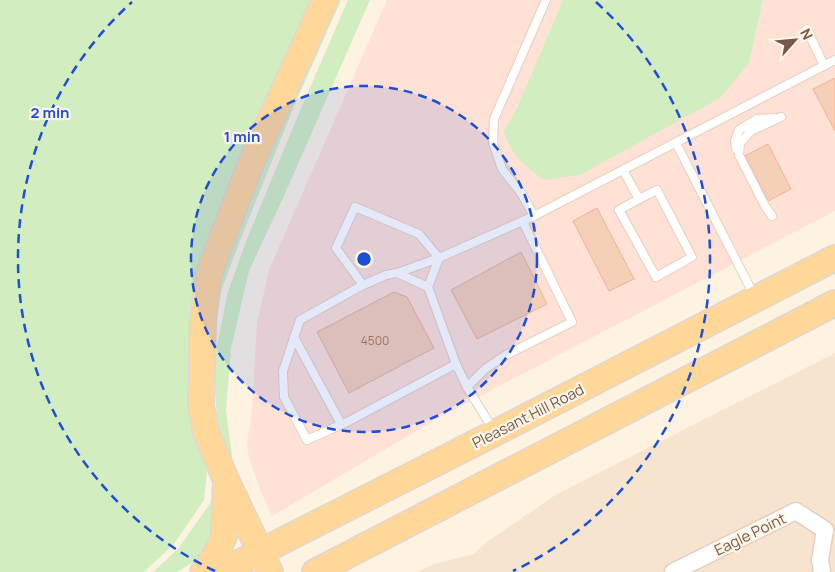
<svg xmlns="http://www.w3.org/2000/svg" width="835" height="572" viewBox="0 0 835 572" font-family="Manrope,sans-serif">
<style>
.residential{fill:#f6e4cf}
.commercial{fill:#ffe1d5}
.green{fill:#d2edbf}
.building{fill:#f6cfb7;stroke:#eab496}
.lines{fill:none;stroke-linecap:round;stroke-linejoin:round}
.service-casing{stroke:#e5d0bf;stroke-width:10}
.minor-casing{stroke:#e5d0bf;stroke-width:19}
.primary-casing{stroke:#dfd7d3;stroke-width:28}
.service{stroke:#fff;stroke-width:8}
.minor{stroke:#fff;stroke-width:16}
.primary{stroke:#ffd798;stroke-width:25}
.ring{fill:none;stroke:#1d4ed8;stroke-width:2.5;stroke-dasharray:9 6}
.labels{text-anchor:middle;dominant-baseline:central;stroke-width:4.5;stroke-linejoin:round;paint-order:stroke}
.number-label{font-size:12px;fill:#987562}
.street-label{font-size:15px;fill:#785746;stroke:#fff6ea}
.centre{fill:#1d4ed8;stroke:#fff6ea;stroke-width:2.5}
.ring-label{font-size:15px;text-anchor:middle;font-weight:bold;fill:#1d4ed8;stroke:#fff6ea;stroke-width:4.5;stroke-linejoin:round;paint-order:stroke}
</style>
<rect width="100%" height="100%" fill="#fef3e1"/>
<path class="residential" d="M 835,353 L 835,572 L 417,572 L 434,564 L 474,554 L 488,541 L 557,494 Z"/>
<path class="commercial" d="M 387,0 L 563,0 L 515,112 L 503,132 L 749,63 L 763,0 L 835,0 L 835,211 L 442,416 L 272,516 L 264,499 L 249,458 L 247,444 L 252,410 L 257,323 L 269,270 Z"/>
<g class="green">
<path d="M 0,0 L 341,0 L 292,111 L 241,238 L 221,291 L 206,365 L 211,432 L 204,500 L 174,544 L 144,572 L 0,572 Z"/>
<path d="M 348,0 L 370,0 L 283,198 L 249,271 L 231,348 L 226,410 L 232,456 L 231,456 L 233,463 L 236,490 L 212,551 L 177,572 L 153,572 L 178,549 L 211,502 L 218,432 L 213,365 L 228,292 L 247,239 L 299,113 Z"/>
<path d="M 563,0 L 763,0 L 749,63 L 720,98 L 580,175 L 543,180 L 516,157 L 503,132 L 515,112 Z"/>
</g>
<g class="building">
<path d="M 835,78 L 835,131 L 813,89 Z"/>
<path d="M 768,144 L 791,189 L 768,201 L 745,156 Z"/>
<path d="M 597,208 L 634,279 L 609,291 L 573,221 Z"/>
<path d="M 521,252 L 547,304 L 477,339 L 451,290 Z"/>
<path d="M 394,292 L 407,297 L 434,348 L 349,393 L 317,332 Z"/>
</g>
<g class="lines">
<defs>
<g id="service">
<path d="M 807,29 L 824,66"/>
<path d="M 676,143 L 755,297"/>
<path d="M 736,149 L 735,141 L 739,130 L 757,119 L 774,118"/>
<path d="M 623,170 L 639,199 L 657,190 L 692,257 L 656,277 L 619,210 L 639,199"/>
<path d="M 534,216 L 521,193 L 502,169 L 493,143 L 494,119 L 546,0"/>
<path d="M 772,216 L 765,206 L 739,155 L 740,143 L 751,131 L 781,117"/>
<path d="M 397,273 L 439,258 L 428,287 L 456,364 L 467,387 L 494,431"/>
<path d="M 363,285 L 336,248 L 355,207 L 419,234 L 439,258 L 534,216 L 835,60"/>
<path d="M 428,287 L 397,273 L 386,275 L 363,285 L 300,320 L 283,371 L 284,397 L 307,440 L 349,421 L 456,364"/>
<path d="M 294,337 L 341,424"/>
<path d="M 467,387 L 485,369 L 506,355 L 572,322 L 523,222"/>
</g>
<g id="minor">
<path d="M 673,572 L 796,511 L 825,530"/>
<path d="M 822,572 L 820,560 L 825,530"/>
</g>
<g id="primary">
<path d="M 203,572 L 216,555 L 224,536 L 226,482"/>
<path d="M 221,572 L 495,433 L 835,258"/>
<path d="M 270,572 L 226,480 L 206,432 L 201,406 L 203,320 L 209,273 L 251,163 L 325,0"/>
<path d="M 315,572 L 835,303"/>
</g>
</defs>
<use href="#service" class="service-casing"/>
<use href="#minor" class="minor-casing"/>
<use href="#primary" class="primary-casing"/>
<use href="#service" class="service"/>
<use href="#minor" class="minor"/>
<use href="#primary" class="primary"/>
</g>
<circle cx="364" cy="259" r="173" fill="#1d4ed8" fill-opacity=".12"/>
<g class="ring">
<circle cx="364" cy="259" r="173"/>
<path d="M215 571A346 346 0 0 1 132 2M596 2A346 346 0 0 1 513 571"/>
</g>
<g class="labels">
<g class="number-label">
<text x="375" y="340">4500</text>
</g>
<g class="street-label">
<text transform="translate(528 416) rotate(-27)">Pleasant Hill Road</text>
<text transform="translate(750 534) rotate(-26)">Eagle Point</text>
</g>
</g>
<circle cx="364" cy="259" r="8" class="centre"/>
<g class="ring-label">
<text x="50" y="118">2 min</text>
<text x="242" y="142">1 min</text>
</g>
<g transform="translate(795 40) rotate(63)" stroke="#fff6ea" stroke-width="4" paint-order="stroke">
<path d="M0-4L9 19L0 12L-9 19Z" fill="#785746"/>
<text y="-8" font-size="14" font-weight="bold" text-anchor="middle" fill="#785746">N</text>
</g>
</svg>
